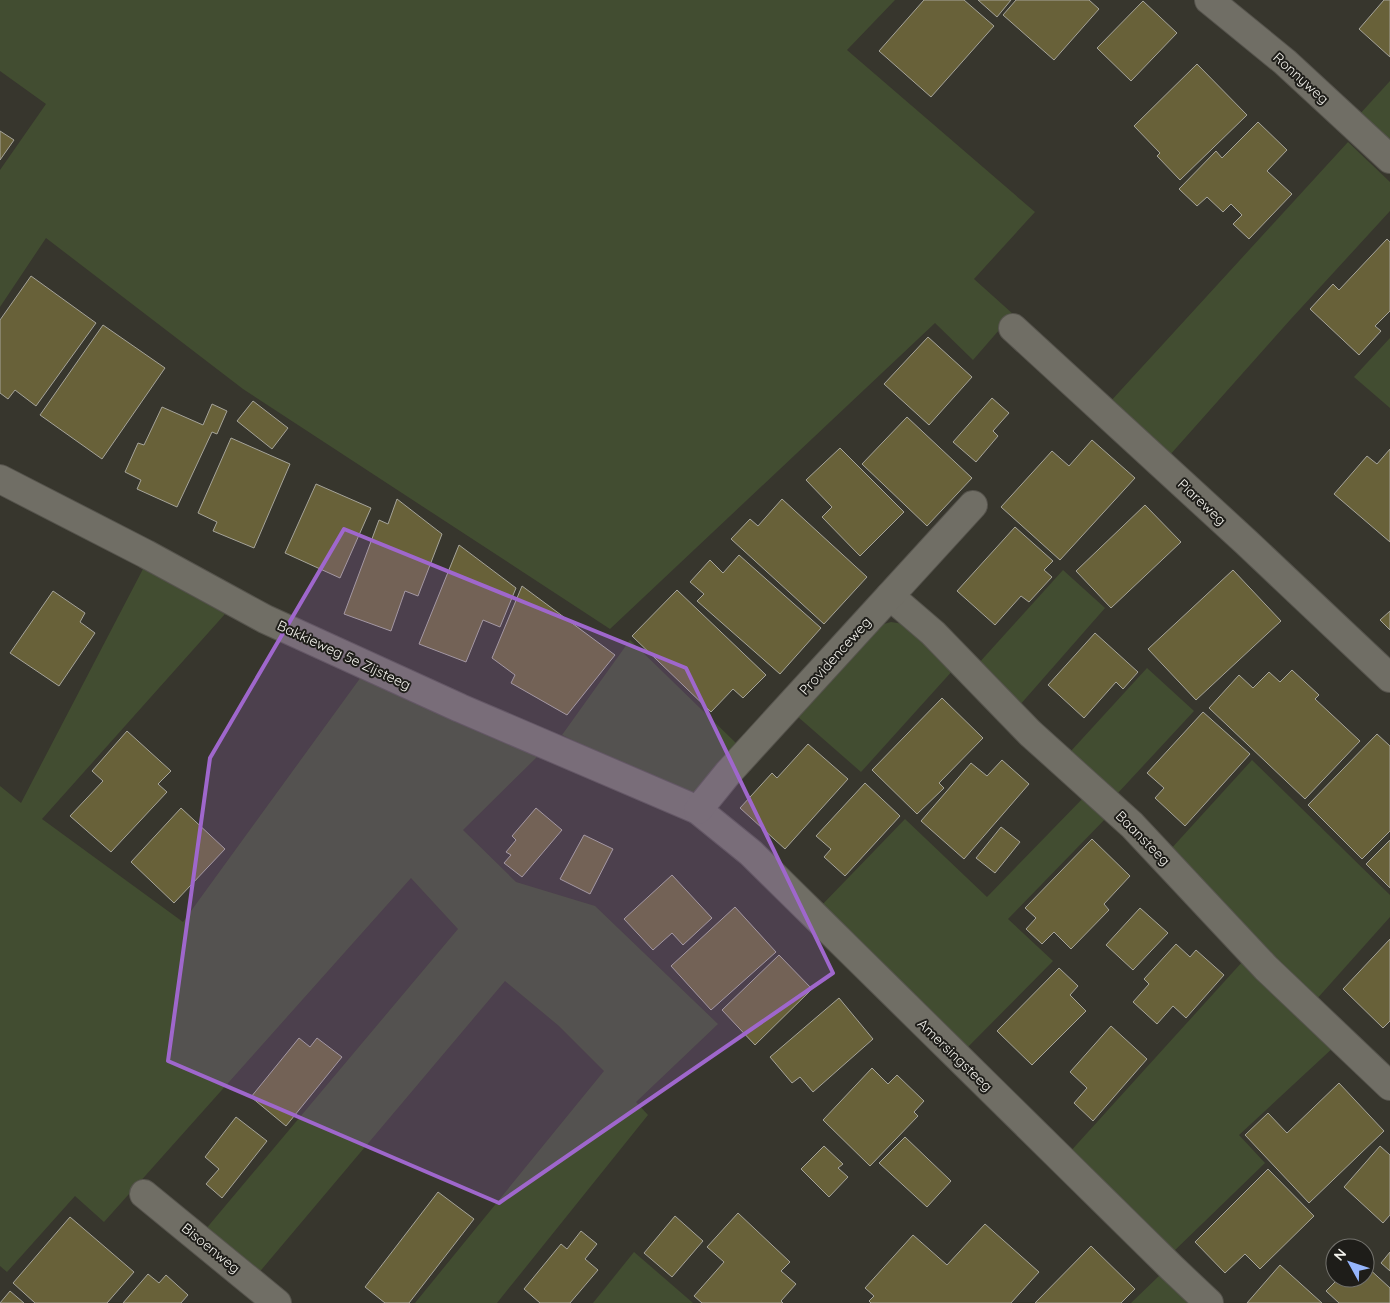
<svg xmlns="http://www.w3.org/2000/svg" width="1390" height="1303" viewBox="0 0 1390 1303" font-family="Quicksand,sans-serif">
<style>
.green{fill:#424d31}
.building{fill:#686139;stroke:#a6a49a}
.lines{fill:none;stroke-linecap:round;stroke-linejoin:round}
.minor-casing{stroke:#56544d;stroke-width:30}
.minor{stroke:#706e65;stroke-width:28}
.marked{fill:#9f67cc;fill-opacity:0.2;stroke:#9f67cc;stroke-width:4;stroke-linejoin:round}
.labels{text-anchor:middle;dominant-baseline:central;stroke-width:4;stroke-linejoin:round;paint-order:stroke}
.street-label{font-size:14px;fill:#f2f1eb;stroke:#1e1d19}
</style>
<rect width="100%" height="100%" fill="#37362d"/>
<g class="green">
<path d="M 0,0 L 895,0 L 847,50 L 1035,212 L 974,279 L 1013,314 L 973,360 L 935,323 L 610,629 L 243,389 L 46,238 L 0,307 L 0,170 L 46,104 L 0,71 Z"/>
<path d="M 1390,81 L 1390,144 L 1359,115 Z"/>
<path d="M 1348,142 L 1390,182 L 1390,211 L 1290,320 L 1169,456 L 1110,402 Z"/>
<path d="M 1390,338 L 1390,408 L 1354,377 Z"/>
<path d="M 143,569 L 225,614 L 42,819 L 183,922 L 361,677 L 541,753 L 463,830 L 516,882 L 595,906 L 718,1024 L 636,1102 L 648,1115 L 497,1303 L 415,1303 L 604,1071 L 559,1026 L 505,981 L 257,1275 L 205,1230 L 458,929 L 411,878 L 104,1222 L 75,1196 L 7,1272 L 0,1266 L 0,786 L 21,803 Z"/>
<path d="M 1063,570 L 1105,608 L 1019,706 L 978,664 Z"/>
<path d="M 891,622 L 904,624 L 954,669 L 861,772 L 797,716 L 877,626 Z"/>
<path d="M 630,640 L 739,746 L 701,791 L 691,794 L 677,791 L 562,735 Z"/>
<path d="M 1147,668 L 1194,711 L 1117,794 L 1071,751 Z"/>
<path d="M 1252,760 L 1390,895 L 1390,917 L 1315,1001 L 1170,850 Z"/>
<path d="M 1086,795 L 1108,816 L 1008,919 L 1053,961 L 965,1050 L 820,907 L 905,819 L 987,897 Z"/>
<path d="M 1243,961 L 1335,1046 L 1239,1135 L 1265,1163 L 1173,1252 L 1069,1153 Z"/>
<path d="M 634,1252 L 693,1303 L 593,1303 Z"/>
<path d="M 1161,1274 L 1193,1303 L 1131,1303 Z"/>
</g>
<g class="building">
<path d="M 924,0 L 964,0 L 994,26 L 931,97 L 879,51 Z"/>
<path d="M 978,0 L 1011,0 L 997,17 Z"/>
<path d="M 1016,0 L 1089,0 L 1099,9 L 1054,60 L 1003,15 Z"/>
<path d="M 1384,0 L 1390,0 L 1390,57 L 1359,29 Z"/>
<path d="M 1143,1 L 1177,33 L 1131,81 L 1097,48 Z"/>
<path d="M 1197,64 L 1247,115 L 1180,180 L 1157,156 L 1160,153 L 1134,126 Z"/>
<path d="M 1258,122 L 1287,150 L 1267,171 L 1292,194 L 1249,239 L 1233,224 L 1242,215 L 1231,204 L 1223,212 L 1207,197 L 1197,206 L 1179,189 L 1216,151 L 1222,158 Z"/>
<path d="M 0,131 L 14,140 L 0,160 Z"/>
<path d="M 1387,239 L 1390,242 L 1390,311 L 1375,326 L 1381,331 L 1359,355 L 1310,309 L 1333,284 L 1339,290 Z"/>
<path d="M 31,276 L 96,323 L 36,406 L 15,390 L 8,399 L 0,393 L 0,320 Z"/>
<path d="M 103,325 L 165,368 L 102,459 L 40,415 Z"/>
<path d="M 928,337 L 972,377 L 929,425 L 884,384 Z"/>
<path d="M 992,398 L 1009,413 L 993,431 L 998,436 L 976,462 L 953,442 Z"/>
<path d="M 253,401 L 288,428 L 272,449 L 237,421 Z"/>
<path d="M 212,404 L 227,411 L 217,434 L 212,432 L 177,507 L 137,489 L 141,480 L 125,472 L 138,443 L 144,445 L 162,407 L 203,425 Z"/>
<path d="M 907,417 L 972,478 L 927,526 L 862,464 Z"/>
<path d="M 231,438 L 290,464 L 254,548 L 213,531 L 217,522 L 198,513 Z"/>
<path d="M 1092,440 L 1135,478 L 1060,560 L 1001,507 L 1052,451 L 1069,466 Z"/>
<path d="M 840,448 L 904,512 L 860,556 L 822,517 L 832,507 L 806,480 Z"/>
<path d="M 1390,449 L 1390,542 L 1334,494 L 1367,456 L 1377,464 Z"/>
<path d="M 316,484 L 371,508 L 340,578 L 285,553 Z"/>
<path d="M 397,499 L 442,534 L 418,596 L 405,591 L 391,631 L 344,614 L 379,520 L 388,524 Z"/>
<path d="M 782,499 L 867,577 L 824,624 L 731,539 L 750,519 L 758,526 Z"/>
<path d="M 1145,505 L 1181,542 L 1111,608 L 1076,571 Z"/>
<path d="M 1015,527 L 1053,561 L 1044,570 L 1052,577 L 1029,602 L 1021,596 L 995,625 L 957,591 Z"/>
<path d="M 459,545 L 516,588 L 500,627 L 483,620 L 466,662 L 419,644 Z"/>
<path d="M 739,555 L 821,628 L 780,674 L 697,601 L 704,594 L 690,582 L 710,560 L 723,573 Z"/>
<path d="M 1233,570 L 1281,621 L 1196,700 L 1148,649 Z"/>
<path d="M 522,586 L 615,655 L 567,715 L 511,683 L 515,675 L 492,658 Z"/>
<path d="M 677,590 L 766,675 L 743,698 L 733,689 L 711,712 L 632,636 Z"/>
<path d="M 53,591 L 85,613 L 80,622 L 95,633 L 59,686 L 10,653 Z"/>
<path d="M 1390,611 L 1390,630 L 1380,620 Z"/>
<path d="M 1095,633 L 1138,672 L 1123,689 L 1116,682 L 1084,718 L 1048,685 Z"/>
<path d="M 1292,670 L 1319,695 L 1315,699 L 1360,741 L 1305,799 L 1209,708 L 1239,675 L 1253,688 L 1269,672 L 1280,682 Z"/>
<path d="M 942,698 L 983,738 L 939,783 L 944,788 L 917,814 L 872,770 Z"/>
<path d="M 1203,712 L 1250,754 L 1185,826 L 1155,798 L 1164,788 L 1147,773 Z"/>
<path d="M 127,731 L 171,771 L 158,784 L 167,792 L 111,852 L 70,816 L 103,781 L 92,771 Z"/>
<path d="M 1377,734 L 1390,746 L 1390,831 L 1362,859 L 1308,805 Z"/>
<path d="M 808,744 L 848,779 L 785,849 L 740,808 L 772,773 L 777,778 Z"/>
<path d="M 1002,760 L 1029,784 L 964,859 L 921,821 L 971,763 L 987,776 Z"/>
<path d="M 865,783 L 900,816 L 845,876 L 824,857 L 831,849 L 816,836 Z"/>
<path d="M 181,808 L 225,849 L 174,903 L 131,862 Z"/>
<path d="M 536,808 L 562,830 L 522,877 L 504,863 L 511,855 L 506,852 L 516,840 L 512,836 Z"/>
<path d="M 1001,827 L 1020,842 L 995,873 L 976,858 Z"/>
<path d="M 584,835 L 613,849 L 590,894 L 560,879 Z"/>
<path d="M 1092,839 L 1130,876 L 1104,904 L 1109,910 L 1071,949 L 1054,932 L 1042,944 L 1026,929 L 1036,918 L 1025,908 Z"/>
<path d="M 1390,840 L 1390,888 L 1366,864 Z"/>
<path d="M 672,875 L 712,918 L 683,945 L 672,933 L 653,950 L 624,919 Z"/>
<path d="M 735,907 L 776,952 L 711,1010 L 671,966 Z"/>
<path d="M 1140,908 L 1168,933 L 1133,970 L 1106,945 Z"/>
<path d="M 1390,939 L 1390,1021 L 1383,1028 L 1343,989 Z"/>
<path d="M 1176,944 L 1190,957 L 1196,950 L 1224,975 L 1186,1018 L 1173,1006 L 1157,1024 L 1133,1002 L 1149,984 L 1144,979 Z"/>
<path d="M 779,955 L 812,989 L 755,1045 L 722,1010 Z"/>
<path d="M 1059,968 L 1078,986 L 1070,995 L 1086,1011 L 1032,1065 L 997,1031 Z"/>
<path d="M 839,998 L 873,1039 L 813,1092 L 800,1077 L 792,1083 L 770,1057 Z"/>
<path d="M 1111,1026 L 1147,1059 L 1093,1121 L 1074,1103 L 1087,1088 L 1070,1072 Z"/>
<path d="M 299,1038 L 310,1047 L 317,1038 L 342,1057 L 286,1126 L 251,1097 Z"/>
<path d="M 872,1068 L 888,1084 L 897,1075 L 924,1101 L 914,1112 L 918,1116 L 870,1166 L 823,1120 Z"/>
<path d="M 1339,1083 L 1384,1131 L 1309,1203 L 1245,1135 L 1268,1113 L 1287,1133 Z"/>
<path d="M 236,1117 L 267,1141 L 222,1198 L 206,1184 L 219,1169 L 205,1157 Z"/>
<path d="M 905,1137 L 951,1181 L 927,1207 L 879,1163 Z"/>
<path d="M 824,1146 L 843,1164 L 838,1168 L 848,1177 L 829,1197 L 801,1169 Z"/>
<path d="M 1380,1146 L 1390,1155 L 1390,1215 L 1383,1223 L 1344,1187 Z"/>
<path d="M 1268,1169 L 1314,1216 L 1260,1269 L 1245,1254 L 1225,1273 L 1195,1242 Z"/>
<path d="M 438,1192 L 474,1219 L 409,1303 L 385,1303 L 365,1287 Z"/>
<path d="M 738,1213 L 790,1262 L 781,1271 L 796,1284 L 781,1301 L 783,1303 L 702,1303 L 694,1296 L 724,1262 L 707,1247 Z"/>
<path d="M 675,1216 L 703,1241 L 672,1277 L 644,1253 Z"/>
<path d="M 70,1217 L 134,1272 L 107,1303 L 35,1303 L 13,1283 Z"/>
<path d="M 985,1224 L 1039,1272 L 1011,1303 L 871,1303 L 869,1301 L 874,1296 L 865,1288 L 913,1235 L 947,1265 Z"/>
<path d="M 581,1231 L 597,1244 L 585,1259 L 598,1270 L 570,1303 L 540,1303 L 524,1289 L 561,1244 L 567,1249 Z"/>
<path d="M 1091,1246 L 1135,1289 L 1121,1303 L 1035,1303 Z"/>
<path d="M 1390,1252 L 1390,1271 L 1381,1263 Z"/>
<path d="M 1280,1265 L 1322,1303 L 1247,1303 Z"/>
<path d="M 1365,1265 L 1390,1288 L 1390,1303 L 1339,1303 L 1326,1291 L 1339,1278 L 1365,1278 Z"/>
<path d="M 148,1274 L 159,1283 L 166,1275 L 188,1295 L 181,1303 L 123,1303 Z"/>
<path d="M 10,1291 L 24,1303 L 0,1303 Z"/>
</g>
<g class="lines">
<defs>
<g id="minor">
<path d="M 1209,0 L 1285,62 L 1390,159"/>
<path d="M 1013,328 L 1246,542 L 1390,678"/>
<path d="M 0,479 L 146,554 L 265,619 L 460,708 L 698,810 L 751,853 L 1172,1268 L 1209,1303"/>
<path d="M 890,596 L 933,633 L 1030,733 L 1132,825 L 1266,968 L 1390,1086"/>
<path d="M 698,810 L 728,773 L 973,505"/>
<path d="M 144,1194 L 277,1303"/>
</g>
</defs>
<use href="#minor" class="minor-casing"/>
<use href="#minor" class="minor"/>
</g>
<path class="marked" d="M 344,529 L 686,668 L 833,973 L 499,1203 L 168,1061 L 210,758 Z"/>
<g class="labels">
<g class="street-label">
<text transform="translate(1301 78) rotate(42)">Ronnyweg</text>
<text transform="translate(1202 502) rotate(43)">Piareweg</text>
<text transform="translate(344 655) rotate(25)">Bakkieweg 5e Zijsteeg</text>
<text transform="translate(835 656) rotate(-48)">Providenceweg</text>
<text transform="translate(1143 838) rotate(45)">Baansteeg</text>
<text transform="translate(955 1055) rotate(44)">Amersingsteeg</text>
<text transform="translate(211 1248) rotate(39)">Bisoenweg</text>
</g>
</g>
<g transform="translate(1350 1263) rotate(310)"><circle r="24" fill="#1e1d19" stroke="#73726d"/>
<path d="M0-4L9 19L0 12L-9 19Z" fill="#96b6fd"/>
<text y="-8" font-size="14" font-weight="bold" text-anchor="middle" fill="#f2f1eb">N</text>
</g>
</svg>
